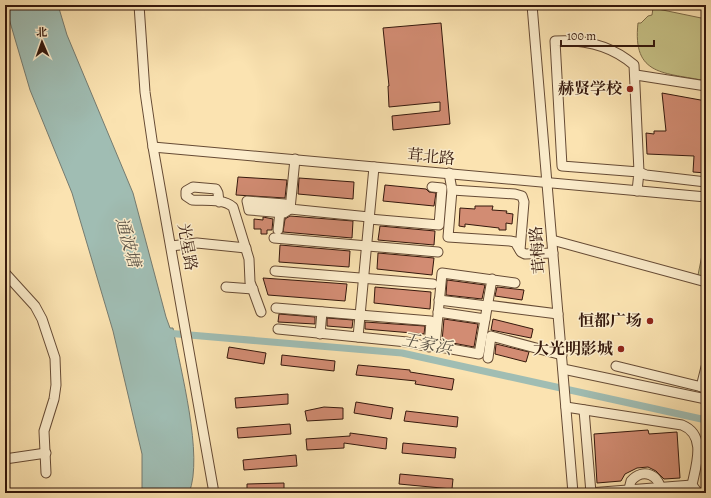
<svg xmlns="http://www.w3.org/2000/svg" width="711" height="498" viewBox="0 0 711 498" font-family="Alegreya,'Noto Serif SC',serif">
<style>
.green{fill:#c6c186;stroke:#7e6c49}
.water{fill:#a0bdb3;stroke:#757b70}
.lines{fill:none;stroke-linecap:round;stroke-linejoin:round}
.canal{stroke:#a0bdb3;stroke-width:7}
.building{fill:#d28c73;stroke:#35180c}
.minor-casing{stroke:#664b35;stroke-width:11}
.minor{stroke:#fcedcc;stroke-width:9}
.poi-dot{fill:#8f2418;stroke:#fcedcc;stroke-width:1.5}
.labels{text-anchor:middle;dominant-baseline:central;stroke-width:3;stroke-linejoin:round;paint-order:stroke}
.poi-label{font-size:16px;font-weight:bold;fill:#35180c;stroke:#fcedcc;text-anchor:end}
.street-label{font-size:16px;fill:#35180c;stroke:#fcedcc}
.water-label{font-size:17px;font-style:italic;fill:#5a5246;stroke:#fcedcc}
</style>
<rect width="100%" height="100%" fill="#fbe3b1"/>
<filter id="stains"><feTurbulence type="fractalNoise" baseFrequency=".005" numOctaves="4"/><feColorMatrix values="0 0 0 0 .2 0 0 0 0 .09 0 0 0 0 .02 0 0 0 .5 -.17"/></filter>
<radialGradient id="worn" r=".72"><stop offset=".6" stop-color="#630" stop-opacity="0"/><stop offset="1" stop-color="#630" stop-opacity=".3"/></radialGradient>
<g class="green">
<path d="M 653,8 L 706,19 L 706,81 C 665,72 632,77 638,23 L 641,23 L 648,16 L 652,15 Z"/>
<path d="M 706,235 L 706,278 L 698,275 Z"/>
</g>
<path class="water" d="M 5,5 L 58,5 L 67,35 L 133,193 L 166,317 L 170,328 L 173,328 C 180,369 204,456 189,493 L 142,493 L 142,454 L 113,331 L 72,193 L 30,90 Z"/>
<g class="lines">
<path class="canal" d="M 166,333 L 402,353 L 706,420"/>
</g>
<g class="building">
<path d="M 441,23 L 450,124 L 393,130 L 392,116 L 440,111 L 440,102 L 389,107 L 388,86 L 389,86 L 383,28 Z"/>
<path d="M 662,93 L 706,101 L 706,173 L 693,172 L 694,156 L 647,154 L 646,133 L 654,134 L 654,131 L 666,131 Z"/>
<path d="M 238,177 L 287,180 L 285,198 L 236,195 Z"/>
<path d="M 299,178 L 354,182 L 353,199 L 298,194 Z"/>
<path d="M 385,185 L 426,189 L 429,192 L 436,193 L 434,206 L 383,201 Z"/>
<path d="M 475,206 L 493,206 L 492,210 L 507,211 L 506,213 L 513,214 L 512,224 L 506,223 L 506,230 L 499,230 L 499,228 L 465,224 L 465,227 L 459,226 L 460,208 L 475,209 Z"/>
<path d="M 290,216 L 353,221 L 352,238 L 283,232 L 285,219 Z"/>
<path d="M 263,217 L 273,219 L 272,230 L 267,230 L 267,234 L 261,234 L 261,229 L 254,229 L 254,219 L 263,220 Z"/>
<path d="M 380,226 L 435,231 L 434,245 L 378,240 Z"/>
<path d="M 280,245 L 350,251 L 349,267 L 279,262 Z"/>
<path d="M 378,253 L 434,258 L 432,275 L 377,269 Z"/>
<path d="M 263,278 L 347,284 L 345,301 L 268,295 Z"/>
<path d="M 447,280 L 485,285 L 482,299 L 446,295 Z"/>
<path d="M 375,287 L 431,292 L 430,309 L 374,303 Z"/>
<path d="M 497,287 L 524,290 L 522,300 L 495,296 Z"/>
<path d="M 279,314 L 315,317 L 315,324 L 278,322 Z"/>
<path d="M 327,318 L 353,320 L 352,328 L 327,326 Z"/>
<path d="M 444,319 L 478,324 L 474,347 L 442,341 Z"/>
<path d="M 493,319 L 533,329 L 531,338 L 491,330 Z"/>
<path d="M 365,322 L 425,326 L 424,334 L 365,329 Z"/>
<path d="M 496,344 L 529,352 L 526,362 L 495,354 Z"/>
<path d="M 229,347 L 266,353 L 264,364 L 227,358 Z"/>
<path d="M 282,355 L 335,361 L 334,371 L 281,365 Z"/>
<path d="M 358,365 L 410,370 L 410,372 L 454,379 L 452,390 L 415,384 L 416,381 L 356,375 Z"/>
<path d="M 288,394 L 288,404 L 236,408 L 235,398 Z"/>
<path d="M 356,402 L 393,408 L 391,419 L 354,413 Z"/>
<path d="M 324,407 L 343,408 L 343,419 L 307,421 L 305,411 Z"/>
<path d="M 406,411 L 458,417 L 457,427 L 404,421 Z"/>
<path d="M 290,424 L 291,434 L 238,438 L 237,428 Z"/>
<path d="M 648,430 L 649,434 L 677,432 L 680,478 L 664,479 L 656,471 L 648,467 L 637,468 L 625,474 L 621,481 L 597,483 L 594,434 Z"/>
<path d="M 350,433 L 387,438 L 386,449 L 344,443 L 344,448 L 307,450 L 306,439 L 350,436 Z"/>
<path d="M 403,443 L 456,448 L 455,458 L 402,453 Z"/>
<path d="M 296,455 L 297,466 L 244,470 L 243,460 Z"/>
<path d="M 400,474 L 453,479 L 452,489 L 399,484 Z"/>
<path d="M 284,483 L 284,493 L 247,493 L 247,484 Z"/>
</g>
<g class="lines">
<defs>
<g id="minor">
<path d="M 139,5 L 145,92 L 153,147 L 214,493"/>
<path d="M 532,5 L 573,493"/>
<path d="M 636,75 L 706,86"/>
<path d="M 153,147 L 706,197"/>
<path d="M 295,159 L 290,209 L 369,217"/>
<path d="M 449,173 L 452,190 L 448,237 L 510,241 L 515,242 L 521,252 L 525,254 L 553,253"/>
<path d="M 452,190 L 515,194 L 522,196 L 524,202 L 520,250"/>
<path d="M 637,191 L 639,172 L 634,65 C 611,45 585,39 555,41 L 562,166 L 639,172 L 646,175 L 706,182"/>
<path d="M 247,201 L 285,204 L 290,209 L 284,213 L 249,210 Z"/>
<path d="M 219,202 L 218,193 L 216,189 L 193,187 L 186,191 L 186,196 L 192,200 C 204,201 223,198 233,207 L 249,259 L 250,282 L 261,312"/>
<path d="M 369,219 L 439,225 L 442,188 L 432,187"/>
<path d="M 278,230 L 280,212"/>
<path d="M 274,238 L 438,252"/>
<path d="M 552,240 L 706,282"/>
<path d="M 171,246 L 197,243 L 246,248"/>
<path d="M 275,271 L 433,284"/>
<path d="M 5,273 L 35,306 L 42,319 L 55,358 L 56,385 L 54,399 L 44,431 L 46,473"/>
<path d="M 492,279 L 479,354 L 435,346 L 442,273 L 515,283"/>
<path d="M 226,287 L 253,289"/>
<path d="M 439,300 L 487,306"/>
<path d="M 487,305 L 558,314"/>
<path d="M 276,308 L 431,321 L 429,347 L 407,342 L 278,329"/>
<path d="M 438,312 L 485,319"/>
<path d="M 320,334 L 322,312"/>
<path d="M 358,337 L 374,167"/>
<path d="M 488,358 L 491,336 L 562,355"/>
<path d="M 616,366 L 706,388"/>
<path d="M 563,369 L 706,399"/>
<path d="M 701,387 L 706,367"/>
<path d="M 566,407 L 682,425 C 707,435 696,465 692,485 L 698,493"/>
<path d="M 584,410 L 591,493"/>
<path d="M 5,459 L 46,453"/>
<path d="M 589,493 L 692,485"/>
<path d="M 628,493 L 631,481 C 643,467 661,475 661,493"/>
</g>
</defs>
<use href="#minor" class="minor-casing"/>
<use href="#minor" class="minor"/>
</g>
<g class="poi-dot">
<circle cx="630" cy="89" r="4"/>
<circle cx="650" cy="321" r="4"/>
<circle cx="621" cy="349" r="4"/>
</g>
<g class="labels">
<g class="poi-label">
<text x="622" y="89">赫贤学校</text>
<text x="642" y="321">恒都广场</text>
<text x="613" y="349">大光明影城</text>
</g>
<g class="street-label">
<text transform="translate(431 157) rotate(5)">茸北路</text>
<text transform="translate(187 247) rotate(80)">光星路</text>
<text transform="translate(538 250) rotate(-95)">茸梅路</text>
</g>
<g class="water-label">
<text transform="translate(128 242) rotate(74)">通波塘</text>
<text transform="translate(427 344) rotate(11)">王家浜</text>
</g>
</g>
<rect width="711" height="498" fill="none" stroke="#fbe3b1" stroke-width="20"/>
<rect x="6" y="6" width="699" height="486" fill="none" stroke="#35180c" stroke-width="2"/>
<rect x="10" y="10" width="691" height="478" fill="none" stroke="#35180c"/>
<g transform="translate(42 42) rotate(358)" stroke="#fcedcc" stroke-width="3" paint-order="stroke">
<path d="M0-3L7 15L0 10L-7 15Z" fill="#35180c"/>
<text y="-6" font-size="11" font-weight="bold" text-anchor="middle" fill="#35180c">北</text>
</g>
<path d="M561 40v6h93v-6" fill="none" stroke="#35180c" stroke-width="2"/>
<text x="567" y="40" font-size="12" fill="#35180c" stroke="#fcedcc" stroke-width="3" paint-order="stroke">100 m</text>
<rect width="100%" height="100%" filter="url(#stains)"/>
<rect width="100%" height="100%" fill="url(#worn)"/>
</svg>
